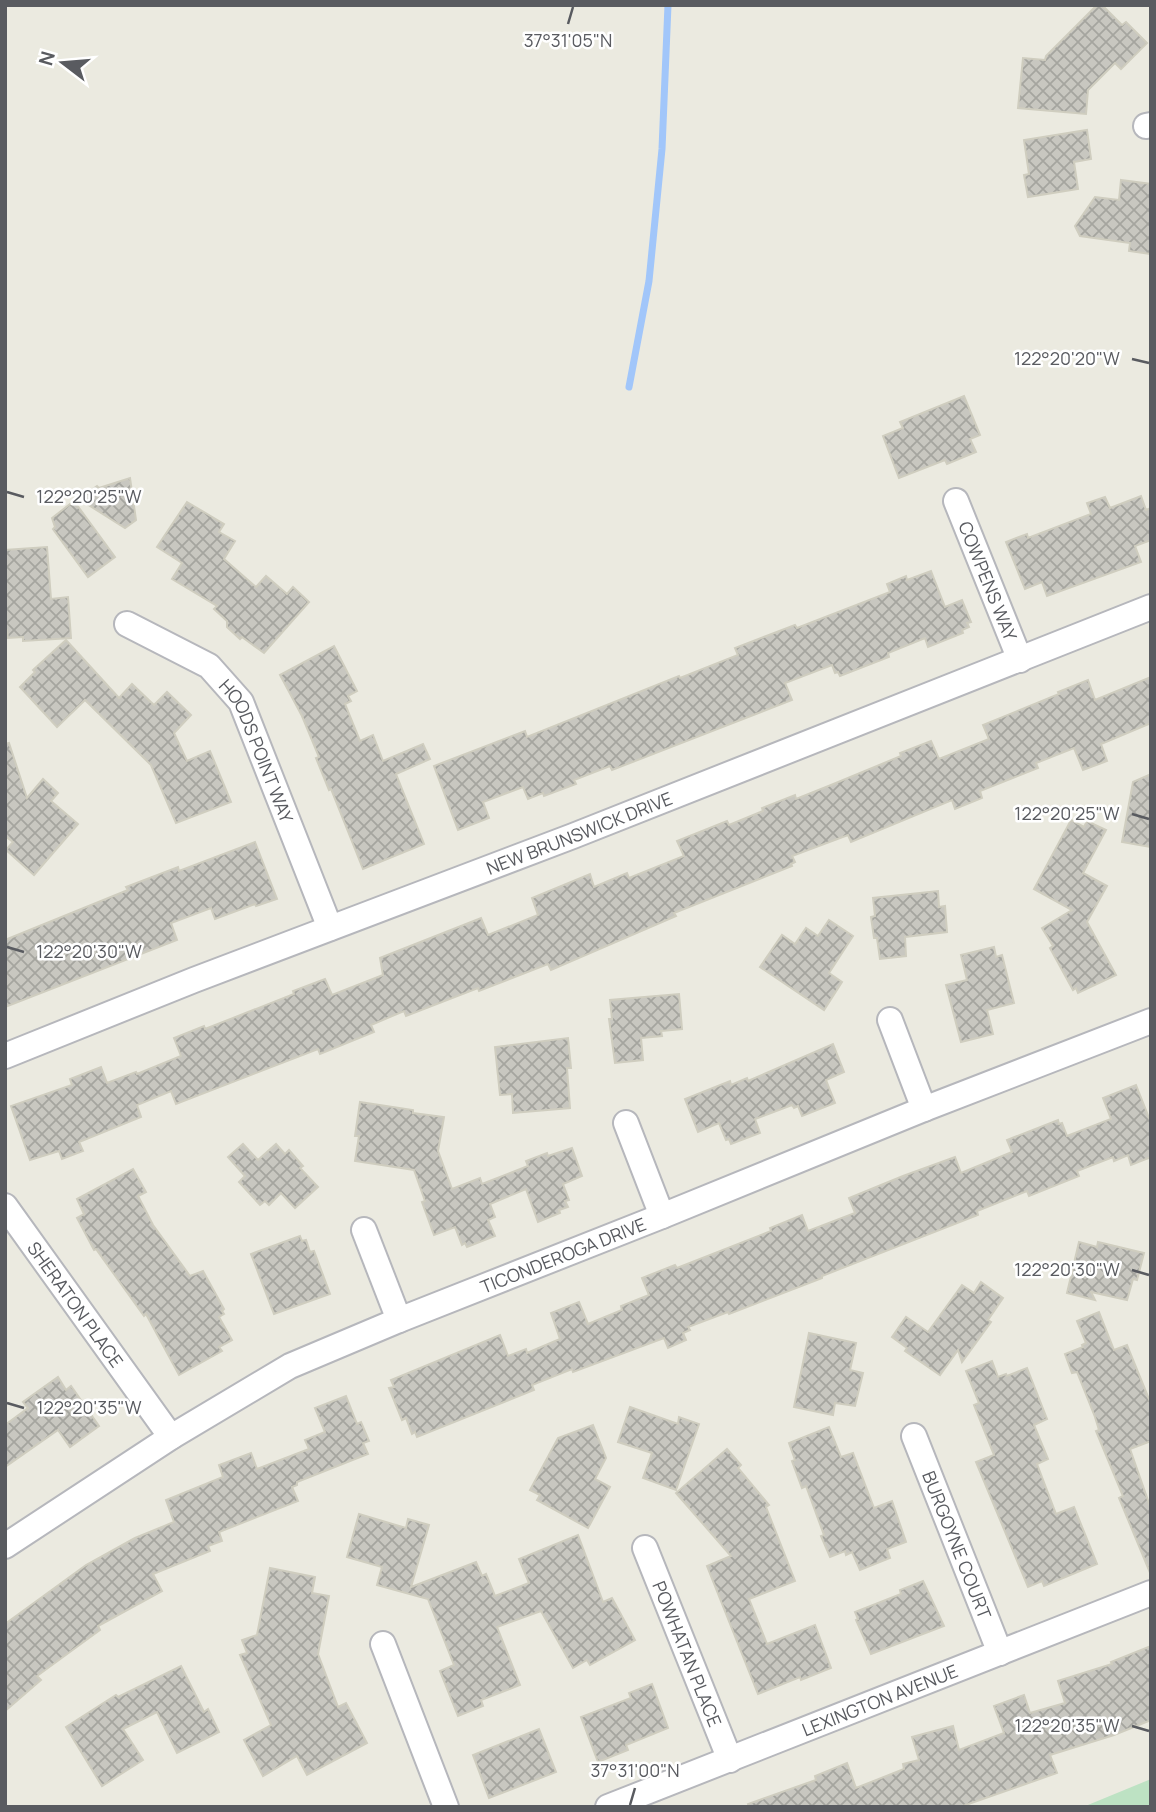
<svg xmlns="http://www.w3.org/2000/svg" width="1156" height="1812" viewBox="0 0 1156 1812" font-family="Manrope,sans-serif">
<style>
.park{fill:#bde2c3}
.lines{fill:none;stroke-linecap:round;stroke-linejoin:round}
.stream{stroke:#a1c6fa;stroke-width:7}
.building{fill:url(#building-cross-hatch);stroke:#cfcdbf;stroke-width:2}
.minor-casing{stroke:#b6b7bc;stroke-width:28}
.minor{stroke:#fff;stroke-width:24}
.ticks{fill:none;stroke:#595b60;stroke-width:2.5}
.labels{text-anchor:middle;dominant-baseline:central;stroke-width:5;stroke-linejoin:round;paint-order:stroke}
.street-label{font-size:18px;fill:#595b60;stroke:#fff}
.ticks-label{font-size:18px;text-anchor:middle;fill:#595b60;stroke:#fff;stroke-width:5;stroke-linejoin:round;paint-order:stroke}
</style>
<defs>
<pattern id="building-cross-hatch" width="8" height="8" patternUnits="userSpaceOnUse" patternTransform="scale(1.75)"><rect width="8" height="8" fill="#c8c7c0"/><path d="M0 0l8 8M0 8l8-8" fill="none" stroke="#a5a59f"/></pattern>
</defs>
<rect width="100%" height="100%" fill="#ebeae0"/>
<path class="park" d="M 1151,1779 L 1151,1807 L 1083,1807 Z"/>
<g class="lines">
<path class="stream" d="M 629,387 L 649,281 L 662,149 L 668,5"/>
</g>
<g class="building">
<path d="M 1097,5 L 1102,5 L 1122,25 L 1126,22 L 1147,43 L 1121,69 L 1115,63 L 1088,90 L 1086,114 L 1018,108 L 1023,58 L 1045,60 L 1046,56 Z"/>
<path d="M 1087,130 L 1091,159 L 1074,162 L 1078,189 L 1028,197 L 1024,175 L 1029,174 L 1024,140 Z"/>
<path d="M 1121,180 L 1151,184 L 1151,254 L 1129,251 L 1130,243 L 1080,236 L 1075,226 L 1095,197 L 1119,200 Z"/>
<path d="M 964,396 L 980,435 L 970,439 L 976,452 L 947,464 L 945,460 L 899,478 L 883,436 L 903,428 L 900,422 Z"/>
<path d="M 130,478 L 136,520 L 125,528 L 79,499 L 97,486 L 99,488 Z"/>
<path d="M 1141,496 L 1146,510 L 1151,508 L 1151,540 L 1135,546 L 1141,562 L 1047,596 L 1042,582 L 1025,589 L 1006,542 L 1027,534 L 1028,538 L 1091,514 L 1087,503 L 1105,497 L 1110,508 Z"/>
<path d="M 74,501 L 115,557 L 88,577 L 53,529 L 55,527 L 52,518 Z"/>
<path d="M 187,502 L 224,524 L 219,532 L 235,541 L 224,559 L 256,587 L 266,576 L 287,594 L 293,587 L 309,602 L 264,653 L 242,637 L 240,639 L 227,627 L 227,621 L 214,609 L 217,606 L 172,579 L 182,563 L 157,547 Z"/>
<path d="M 47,547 L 51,599 L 68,597 L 71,638 L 23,641 L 23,637 L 8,638 L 7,630 L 5,630 L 5,550 Z"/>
<path d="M 931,571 L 945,607 L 962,600 L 971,622 L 967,623 L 969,627 L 962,630 L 963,633 L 928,647 L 925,638 L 888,653 L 889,657 L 840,676 L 838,672 L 835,673 L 832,665 L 785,683 L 792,700 L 612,770 L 610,766 L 574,780 L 576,784 L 544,796 L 543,793 L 528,799 L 523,787 L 483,802 L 489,818 L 458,830 L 434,766 L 525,731 L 527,737 L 679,676 L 680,678 L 738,655 L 735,648 L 795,625 L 797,628 L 890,592 L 887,584 L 906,576 L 907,580 Z"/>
<path d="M 66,640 L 119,698 L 132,684 L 154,705 L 167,692 L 191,715 L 174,733 L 187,761 L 210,751 L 231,802 L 176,823 L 151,765 L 85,700 L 57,727 L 20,687 L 35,672 L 33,670 Z"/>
<path d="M 334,646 L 357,691 L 348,696 L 351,701 L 345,704 L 360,741 L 373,735 L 383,761 L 423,744 L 430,759 L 396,774 L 424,844 L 363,869 L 331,789 L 329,790 L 316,758 L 319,757 L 302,716 L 280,675 Z"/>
<path d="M 1151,677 L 1151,723 L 1101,744 L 1107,761 L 1083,770 L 1074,748 L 1036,763 L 1038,768 L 980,791 L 982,798 L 955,809 L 952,800 L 851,842 L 848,835 L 792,856 L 795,862 L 791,864 L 792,866 L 674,913 L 676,916 L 551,970 L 548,964 L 479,991 L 478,988 L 406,1016 L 404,1011 L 371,1025 L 374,1032 L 320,1054 L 318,1049 L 176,1104 L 171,1091 L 137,1105 L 141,1117 L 79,1142 L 83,1151 L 62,1159 L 59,1151 L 30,1160 L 11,1106 L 72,1085 L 70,1079 L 101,1067 L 107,1083 L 136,1072 L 137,1074 L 181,1056 L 174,1038 L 204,1026 L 205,1029 L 294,994 L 293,991 L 325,979 L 332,995 L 383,975 L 380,958 L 481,918 L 488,935 L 538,915 L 532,898 L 590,874 L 594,887 L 627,873 L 629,878 L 684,856 L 677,841 L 727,821 L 729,825 L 763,811 L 762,808 L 795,795 L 796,799 L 831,785 L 901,756 L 900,753 L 931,741 L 939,759 L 989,739 L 983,725 L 1059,694 L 1058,692 L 1088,680 L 1095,700 Z"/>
<path d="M 9,743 L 27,798 L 43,779 L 58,793 L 51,801 L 78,824 L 34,875 L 6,850 L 13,842 L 5,836 L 5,744 Z"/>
<path d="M 1151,774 L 1151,847 L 1122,842 L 1133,782 Z"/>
<path d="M 1071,820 L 1084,827 L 1087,821 L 1106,830 L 1083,873 L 1107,886 L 1087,922 L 1116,975 L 1078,993 L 1076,988 L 1073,990 L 1050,948 L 1053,946 L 1042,928 L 1072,910 L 1034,889 Z"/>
<path d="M 255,842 L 277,899 L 256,906 L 255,904 L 215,919 L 211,908 L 171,923 L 177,940 L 5,1007 L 5,940 L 128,890 L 126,887 L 178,867 L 179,871 Z"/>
<path d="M 938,891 L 939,907 L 945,906 L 947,932 L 905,937 L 906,956 L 880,959 L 877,938 L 874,938 L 871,917 L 875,916 L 873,898 Z"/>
<path d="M 829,920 L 853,936 L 829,973 L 842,982 L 824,1010 L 760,967 L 782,935 L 795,944 L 806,928 L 818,936 Z"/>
<path d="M 994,947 L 996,957 L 1002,955 L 1014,1003 L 987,1010 L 993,1034 L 961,1042 L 946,985 L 967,980 L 961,955 Z"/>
<path d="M 679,994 L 682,1029 L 661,1031 L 662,1036 L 641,1038 L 643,1060 L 615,1063 L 609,1019 L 612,1019 L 610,1000 Z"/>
<path d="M 568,1038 L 571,1068 L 567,1068 L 570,1108 L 513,1113 L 512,1094 L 500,1095 L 495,1047 Z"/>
<path d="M 833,1044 L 844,1072 L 826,1080 L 835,1103 L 802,1116 L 798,1106 L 794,1108 L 792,1105 L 755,1119 L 760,1133 L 731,1144 L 729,1139 L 726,1140 L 719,1123 L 698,1132 L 685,1099 L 730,1081 L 731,1085 L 747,1078 L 748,1081 Z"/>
<path d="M 1136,1085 L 1151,1123 L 1151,1157 L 1131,1165 L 1128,1155 L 1114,1161 L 1113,1157 L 1077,1171 L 1079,1176 L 1029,1196 L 1027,1191 L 977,1211 L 978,1215 L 822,1276 L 822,1278 L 729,1314 L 728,1312 L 688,1327 L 690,1330 L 683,1333 L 686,1340 L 668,1348 L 664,1338 L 573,1372 L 572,1369 L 532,1385 L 534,1390 L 417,1437 L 415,1432 L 412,1434 L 406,1418 L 402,1420 L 389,1388 L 394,1387 L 391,1380 L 500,1335 L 508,1356 L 526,1349 L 527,1353 L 560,1339 L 551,1313 L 579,1302 L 588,1324 L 622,1310 L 621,1306 L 649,1295 L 642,1278 L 675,1265 L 677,1268 L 771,1231 L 770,1228 L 802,1215 L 808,1231 L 855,1213 L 849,1198 L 903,1176 L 955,1157 L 961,1173 L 1012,1152 L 1007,1140 L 1058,1120 L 1059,1124 L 1062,1123 L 1067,1136 L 1111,1119 L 1103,1098 Z"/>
<path d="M 360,1102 L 413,1110 L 413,1113 L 444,1117 L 438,1151 L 452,1189 L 480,1178 L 482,1184 L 528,1166 L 526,1161 L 547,1153 L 548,1156 L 572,1148 L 582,1176 L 563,1184 L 569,1200 L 565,1201 L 568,1207 L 559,1210 L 560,1213 L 538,1222 L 526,1189 L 490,1204 L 495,1217 L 488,1220 L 495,1236 L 467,1247 L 465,1243 L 462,1245 L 455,1227 L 434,1235 L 422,1202 L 425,1201 L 414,1170 L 355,1161 L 359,1136 L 355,1136 Z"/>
<path d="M 243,1144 L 258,1160 L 276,1144 L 285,1154 L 289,1150 L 303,1166 L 300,1168 L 318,1187 L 295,1208 L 281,1193 L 269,1205 L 265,1201 L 260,1205 L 239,1182 L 245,1176 L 228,1157 Z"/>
<path d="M 133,1169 L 146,1192 L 138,1196 L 153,1225 L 190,1276 L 203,1271 L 224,1309 L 222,1311 L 224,1314 L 219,1317 L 232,1340 L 219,1347 L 222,1351 L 179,1375 L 146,1314 L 144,1316 L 96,1249 L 94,1250 L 77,1218 L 84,1214 L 77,1199 Z"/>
<path d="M 300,1236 L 302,1241 L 306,1240 L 310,1252 L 314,1251 L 330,1294 L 274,1314 L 251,1254 Z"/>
<path d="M 1079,1242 L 1097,1247 L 1098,1242 L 1144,1253 L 1137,1280 L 1133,1279 L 1127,1300 L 1091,1292 L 1095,1300 L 1067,1293 Z"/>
<path d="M 981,1282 L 1003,1298 L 988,1320 L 991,1322 L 962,1362 L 958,1350 L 940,1375 L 905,1351 L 907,1348 L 892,1337 L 906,1317 L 928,1332 L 962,1285 L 974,1293 Z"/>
<path d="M 1099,1312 L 1114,1350 L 1127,1345 L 1151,1404 L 1151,1441 L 1130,1449 L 1151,1509 L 1151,1575 L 1119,1498 L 1123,1496 L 1096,1431 L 1099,1430 L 1095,1417 L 1077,1372 L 1072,1373 L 1065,1354 L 1083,1347 L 1082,1345 L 1086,1343 L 1077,1321 Z"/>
<path d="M 809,1333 L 856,1343 L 850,1370 L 863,1373 L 855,1406 L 835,1403 L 833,1415 L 794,1407 Z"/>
<path d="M 992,1361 L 998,1377 L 1006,1374 L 1007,1376 L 1027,1368 L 1047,1419 L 1034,1425 L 1048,1459 L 1037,1464 L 1056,1514 L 1074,1507 L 1097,1564 L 1044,1586 L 1042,1581 L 1028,1587 L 976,1462 L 994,1455 L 974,1405 L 979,1403 L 966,1371 Z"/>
<path d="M 58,1377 L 66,1390 L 71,1386 L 99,1426 L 70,1447 L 58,1430 L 5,1467 L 5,1425 L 28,1408 L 23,1402 Z"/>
<path d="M 346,1396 L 357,1424 L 361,1422 L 369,1441 L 363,1443 L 368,1454 L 297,1482 L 297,1485 L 292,1487 L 298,1501 L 219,1532 L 222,1541 L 208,1546 L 210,1551 L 153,1574 L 162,1591 L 98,1626 L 100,1630 L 37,1676 L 41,1680 L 5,1711 L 5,1624 L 86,1565 L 135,1538 L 174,1522 L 166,1500 L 223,1477 L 219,1465 L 251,1453 L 257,1469 L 309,1449 L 305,1440 L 325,1432 L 315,1408 Z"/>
<path d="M 630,1407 L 678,1424 L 679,1417 L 699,1424 L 676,1490 L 643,1478 L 652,1453 L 618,1442 Z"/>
<path d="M 593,1425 L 606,1458 L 595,1479 L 610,1487 L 588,1528 L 537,1500 L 540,1495 L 530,1490 L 558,1438 Z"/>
<path d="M 829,1427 L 841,1457 L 853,1453 L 874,1508 L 892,1501 L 906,1542 L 887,1549 L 890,1558 L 860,1570 L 852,1552 L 846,1555 L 845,1551 L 830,1557 L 821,1536 L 824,1535 L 806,1486 L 802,1488 L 792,1461 L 795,1460 L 789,1443 Z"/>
<path d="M 727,1449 L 741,1465 L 738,1468 L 769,1505 L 766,1507 L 795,1581 L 749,1599 L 767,1644 L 815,1625 L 831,1668 L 801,1680 L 800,1677 L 758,1694 L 707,1566 L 731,1556 L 676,1493 Z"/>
<path d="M 359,1514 L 406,1528 L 408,1519 L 429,1525 L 411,1587 L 476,1562 L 482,1576 L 486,1574 L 495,1596 L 529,1583 L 519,1559 L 578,1535 L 603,1602 L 612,1598 L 635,1640 L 590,1665 L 587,1660 L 573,1668 L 541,1611 L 497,1627 L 520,1685 L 481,1700 L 483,1706 L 458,1716 L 440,1671 L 454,1665 L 428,1599 L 377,1585 L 382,1567 L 347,1557 Z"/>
<path d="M 270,1568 L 315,1577 L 312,1593 L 329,1596 L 318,1654 L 338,1707 L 346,1703 L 367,1743 L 307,1775 L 297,1756 L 263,1776 L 244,1740 L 271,1725 L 240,1655 L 247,1653 L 242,1640 L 257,1635 Z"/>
<path d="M 923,1581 L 944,1626 L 871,1654 L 856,1620 L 858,1619 L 855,1612 L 901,1594 L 900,1590 Z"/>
<path d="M 1151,1646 L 1151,1720 L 1114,1735 L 1050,1755 L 1057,1773 L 960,1807 L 749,1807 L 748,1804 L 816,1780 L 815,1776 L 847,1763 L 856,1788 L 904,1769 L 903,1764 L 919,1760 L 912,1737 L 953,1726 L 959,1750 L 1004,1733 L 994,1706 L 1024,1695 L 1030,1713 L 1065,1703 L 1058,1681 L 1112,1664 L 1111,1662 Z"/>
<path d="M 181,1666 L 204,1712 L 208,1709 L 219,1732 L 177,1753 L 157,1712 L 123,1729 L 143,1760 L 102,1786 L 66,1727 L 116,1695 L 118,1697 Z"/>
<path d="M 652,1684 L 668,1728 L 626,1745 L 628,1750 L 598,1762 L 581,1717 L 631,1698 L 629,1693 Z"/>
<path d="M 539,1729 L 556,1772 L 489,1798 L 473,1755 Z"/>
</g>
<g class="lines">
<defs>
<g id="minor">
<path d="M 1146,126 L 1151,125"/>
<path id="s1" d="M 956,501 L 1020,660"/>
<path id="s2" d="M 127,624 L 209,666 L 241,702 L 330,928"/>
<path d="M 890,1020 L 924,1109"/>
<path id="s3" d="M 5,1056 L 194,980 L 573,836 L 1151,607"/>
<path d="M 626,1123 L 662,1216"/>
<path id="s4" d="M 5,1206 L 171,1437"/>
<path d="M 364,1230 L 399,1320"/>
<path id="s5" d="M 914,1436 L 1000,1653"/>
<path id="s6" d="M 5,1546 L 171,1437 L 290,1366 L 399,1320 L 662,1216 L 924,1109 L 1151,1021"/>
<path id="s7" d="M 645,1548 L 730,1760"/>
<path d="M 383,1644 L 446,1807"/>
<path id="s8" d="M 608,1807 L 1151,1593"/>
</g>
</defs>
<use href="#minor" class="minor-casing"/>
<use href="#minor" class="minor"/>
</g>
<path class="ticks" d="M 568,24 L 573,7M 1132,359 L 1149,363M 7,492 L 24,497M 1132,814 L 1149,819M 7,947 L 24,952M 1132,1270 L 1149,1275M 7,1403 L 24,1408M 1132,1726 L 1149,1731M 630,1805 L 635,1788"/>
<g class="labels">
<g class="street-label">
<text stroke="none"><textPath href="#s1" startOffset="86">COWPENS WAY</textPath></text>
<text stroke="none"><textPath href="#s2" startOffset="191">HOODS POINT WAY</textPath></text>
<text stroke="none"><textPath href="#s3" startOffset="616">NEW BRUNSWICK DRIVE</textPath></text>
<text stroke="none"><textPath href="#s6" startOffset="632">TICONDEROGA DRIVE</textPath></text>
<text stroke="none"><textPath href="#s4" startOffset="121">SHERATON PLACE</textPath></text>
<text stroke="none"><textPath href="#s5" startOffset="117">BURGOYNE COURT</textPath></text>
<text stroke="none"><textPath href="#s7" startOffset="114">POWHATAN PLACE</textPath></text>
<text stroke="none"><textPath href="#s8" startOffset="292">LEXINGTON AVENUE</textPath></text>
</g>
</g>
<g class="ticks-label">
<text x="568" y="47">37°31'05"N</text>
<text x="1067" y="365">122°20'20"W</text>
<text x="89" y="503">122°20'25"W</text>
<text x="1067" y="820">122°20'25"W</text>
<text x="89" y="958">122°20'30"W</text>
<text x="1067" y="1276">122°20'30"W</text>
<text x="89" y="1414">122°20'35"W</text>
<text x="1067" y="1732">122°20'35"W</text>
<text x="635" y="1777">37°31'00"N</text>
</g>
<rect width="1156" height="1812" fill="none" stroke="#595b60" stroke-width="14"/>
<g transform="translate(63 63) rotate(286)" stroke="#ffffff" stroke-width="5" paint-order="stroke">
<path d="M0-5L12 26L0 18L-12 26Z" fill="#595b60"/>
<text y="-10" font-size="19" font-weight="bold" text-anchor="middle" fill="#595b60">N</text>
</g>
</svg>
